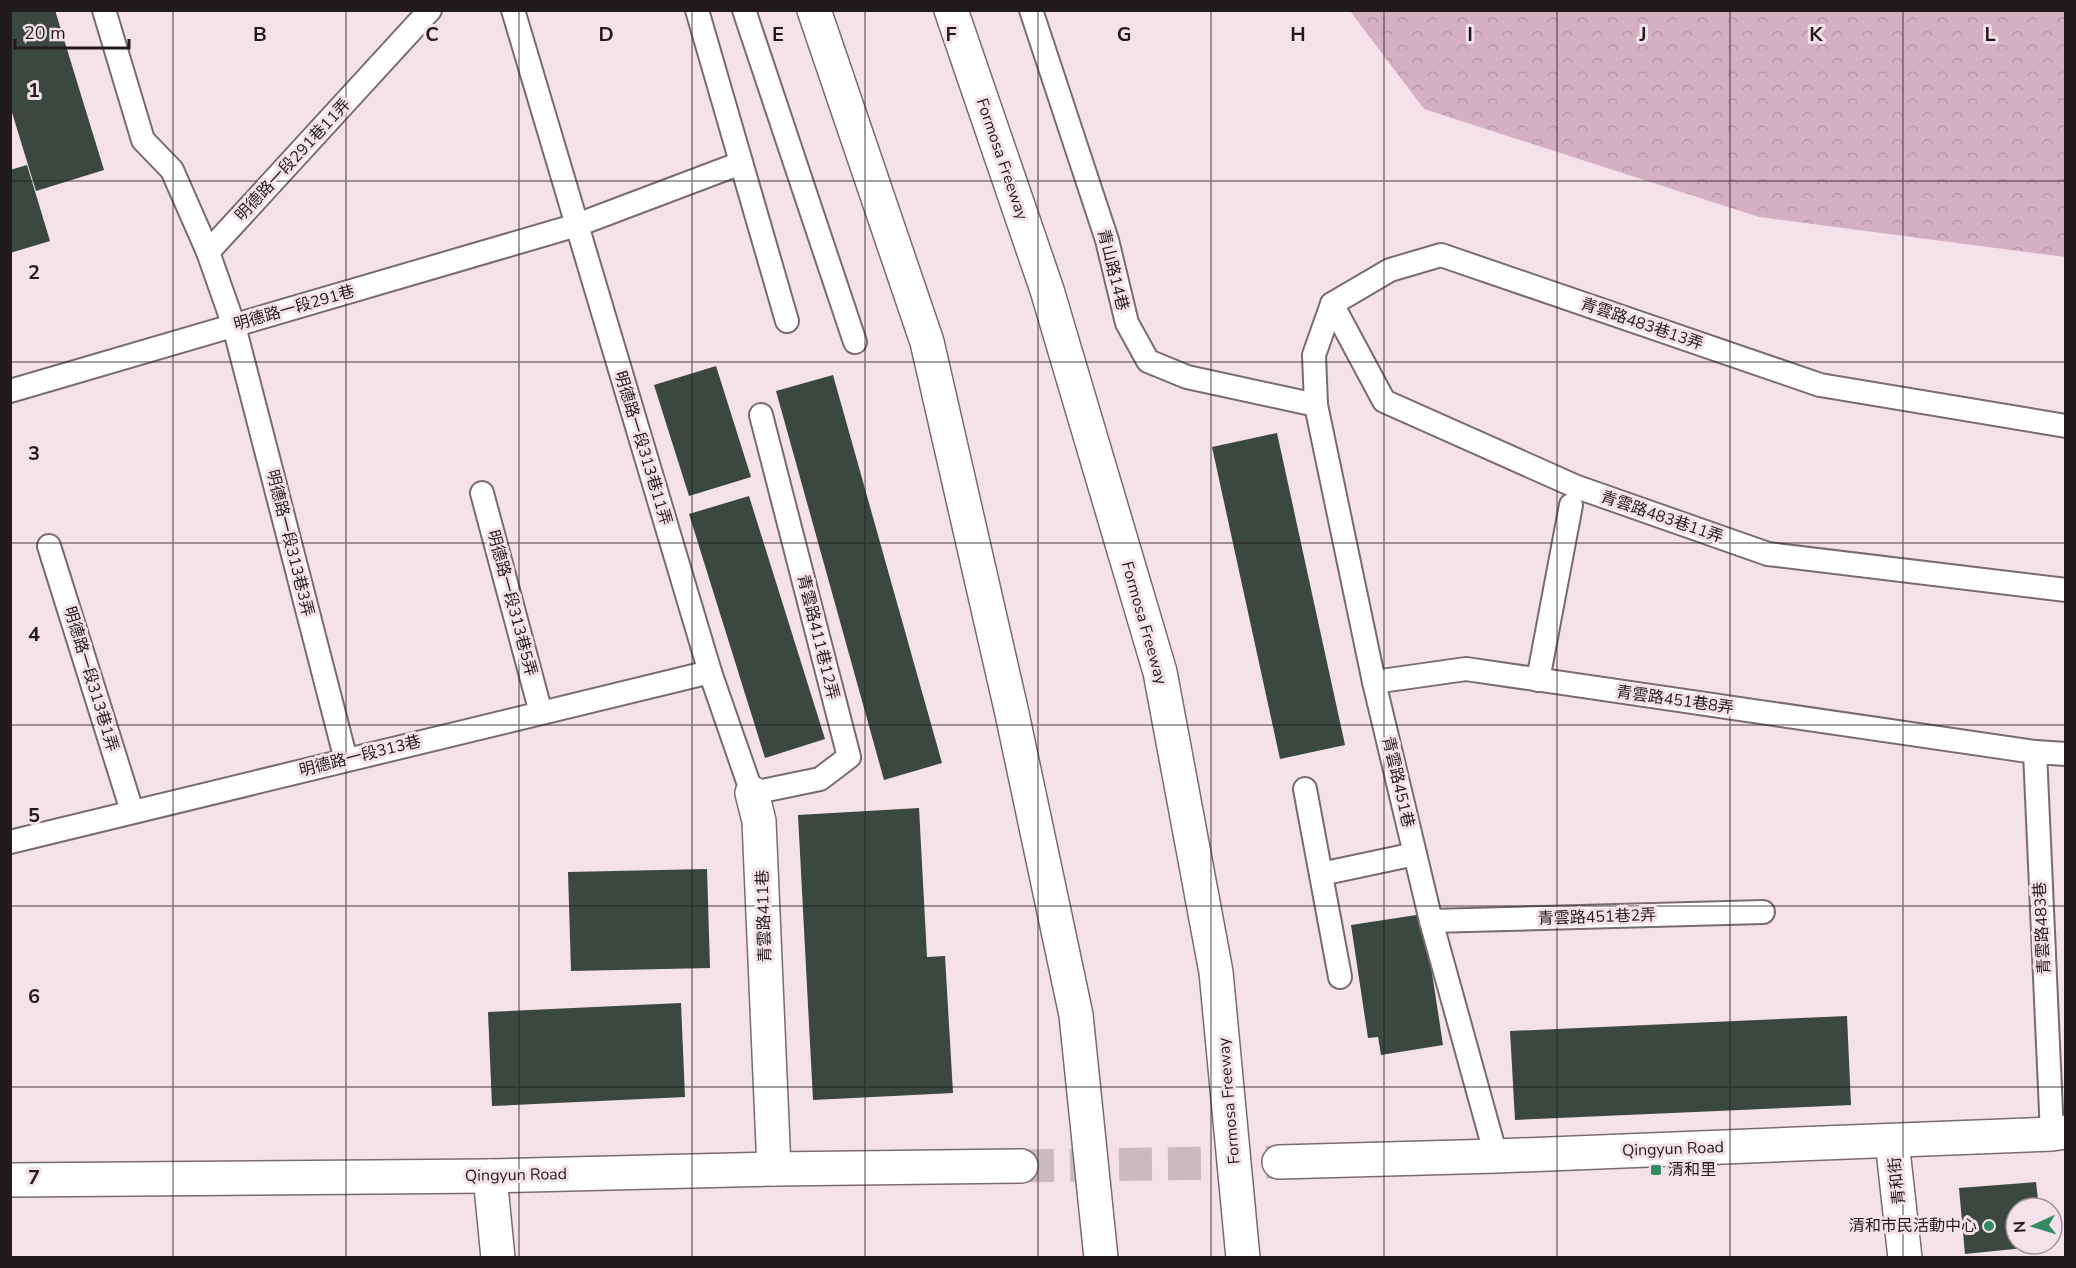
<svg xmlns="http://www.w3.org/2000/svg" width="2076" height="1268" viewBox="0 0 2076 1268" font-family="'Nunito Sans','Noto Sans TC',sans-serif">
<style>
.forest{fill:url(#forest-crowns)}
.building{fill:#3a4840}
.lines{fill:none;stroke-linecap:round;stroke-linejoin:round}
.tertiary-tunnel{stroke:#cab9c0;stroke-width:33;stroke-dasharray:33 16;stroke-linecap:butt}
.service-casing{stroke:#7a6a71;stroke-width:26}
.minor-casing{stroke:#7a6a71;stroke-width:36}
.tertiary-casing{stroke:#7a6a71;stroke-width:36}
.motorway-casing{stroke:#7a6a71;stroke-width:36}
.service{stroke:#fff;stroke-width:22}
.minor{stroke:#fff;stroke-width:33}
.tertiary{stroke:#fff;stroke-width:33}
.motorway{stroke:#fff;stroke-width:33}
.grid{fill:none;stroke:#221b1e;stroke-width:1.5;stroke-opacity:0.55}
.poi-dot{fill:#328b61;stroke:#f4e1e9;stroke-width:2}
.labels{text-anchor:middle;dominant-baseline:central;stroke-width:6;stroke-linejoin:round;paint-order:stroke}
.street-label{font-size:16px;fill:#221b1e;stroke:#f4e1e9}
.poi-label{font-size:16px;fill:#221b1e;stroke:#f4e1e9;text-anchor:start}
.grid-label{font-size:20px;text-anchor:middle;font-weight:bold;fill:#221b1e;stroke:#f4e1e9;stroke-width:6;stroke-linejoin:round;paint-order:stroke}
</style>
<defs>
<pattern id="forest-crowns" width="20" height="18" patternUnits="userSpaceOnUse" patternTransform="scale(1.5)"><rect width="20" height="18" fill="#d4b0c1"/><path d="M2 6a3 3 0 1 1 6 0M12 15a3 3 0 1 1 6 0" fill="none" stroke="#b697a5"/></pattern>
</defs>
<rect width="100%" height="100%" fill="#f4e1e9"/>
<path class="forest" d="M 1350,11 L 2065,11 L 2065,257 L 1759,217 L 1424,109 Z"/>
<g class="building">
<path d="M 10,10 L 55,10 L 104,170 L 36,191 L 10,106 Z"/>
<path d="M 27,165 L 50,241 L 10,253 L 10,170 Z"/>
<path d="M 716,366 L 751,477 L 689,496 L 654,385 Z"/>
<path d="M 833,375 L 942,763 L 884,780 L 776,391 Z"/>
<path d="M 1277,433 L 1345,745 L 1280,759 L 1212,447 Z"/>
<path d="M 749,496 L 825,739 L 765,758 L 689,514 Z"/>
<path d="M 919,808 L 927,957 L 945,956 L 953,1093 L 813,1100 L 798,815 Z"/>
<path d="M 707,869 L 710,968 L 571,971 L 568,872 Z"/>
<path d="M 1423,914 L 1443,1045 L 1381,1055 L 1378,1037 L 1368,1038 L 1351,925 Z"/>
<path d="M 681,1003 L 685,1097 L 492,1106 L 488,1012 Z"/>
<path d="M 1847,1016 L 1851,1105 L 1515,1120 L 1510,1031 Z"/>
<path d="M 2036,1182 L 2039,1208 L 2016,1208 L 2016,1244 L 2043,1244 L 2043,1246 L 1965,1254 L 1959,1188 Z"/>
</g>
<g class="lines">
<path class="tertiary-tunnel" d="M 1021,1166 L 1279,1162"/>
<defs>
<g id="service">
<path d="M 104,10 L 143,140 L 172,170 L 208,252"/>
<path d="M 513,10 L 710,672 L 752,793 L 820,779 L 849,757 L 761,415"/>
<path d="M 697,10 L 787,321"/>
<path d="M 744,10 L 855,342"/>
<path d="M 1031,10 L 1107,240 L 1127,323 L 1148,361 L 1187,377 L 1316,405"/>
<path d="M 1332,304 L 1384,401 L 1577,487 L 1768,554 L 2066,590"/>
<path d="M 10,391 L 577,225 L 741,163"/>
<path d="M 482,493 L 541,713"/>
<path d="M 49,546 L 132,811"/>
<path d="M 1538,680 L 1571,505"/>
<path d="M 1374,682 L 1466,669 L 2035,752"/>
<path d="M 346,760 L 234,326 L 208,252 L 430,10"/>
<path d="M 1305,789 L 1340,977"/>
<path d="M 10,842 L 710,672"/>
<path d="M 1321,874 L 1415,854"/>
<path d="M 1431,921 L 1763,912"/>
<path d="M 2052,1134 L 2035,752 L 2066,754"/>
<path d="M 1496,1156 L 1431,921 L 1374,682 L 1316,405 L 1314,355 L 1332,304 L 1390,270 L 1441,255 L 1820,385 L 2066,426"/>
</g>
<g id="minor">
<path d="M 752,793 L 759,821 L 774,1169"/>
<path d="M 1892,1141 L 1905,1258"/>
<path d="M 490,1176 L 498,1258"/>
</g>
<g id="tertiary">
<path d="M 1279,1162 L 1496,1156 L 2052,1134 L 2066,1132"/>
<path d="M 10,1180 L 490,1176 L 774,1169 L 1021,1166"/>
</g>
<g id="motorway">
<path d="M 814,10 L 927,342 L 1011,709 L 1076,1015 L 1101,1258"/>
<path d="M 951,10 L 1047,290 L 1160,672 L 1216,972 L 1243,1258"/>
</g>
</defs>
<use href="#service" class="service-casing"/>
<use href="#minor" class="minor-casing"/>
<use href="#tertiary" class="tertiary-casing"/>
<use href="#motorway" class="motorway-casing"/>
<use href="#service" class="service"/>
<use href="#minor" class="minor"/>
<use href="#tertiary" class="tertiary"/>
<use href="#motorway" class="motorway"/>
</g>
<path class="grid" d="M 173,10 L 173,1258M 346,10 L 346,1258M 519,10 L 519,1258M 692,10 L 692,1258M 865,10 L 865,1258M 1038,10 L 1038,1258M 1211,10 L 1211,1258M 1384,10 L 1384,1258M 1557,10 L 1557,1258M 1730,10 L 1730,1258M 1903,10 L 1903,1258M 10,181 L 2066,181M 10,362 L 2066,362M 10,543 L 2066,543M 10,725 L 2066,725M 10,906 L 2066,906M 10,1087 L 2066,1087"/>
<g class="poi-dot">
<rect x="1650" y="1164" width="12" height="12" rx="3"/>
<circle cx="1989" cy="1226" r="6"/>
</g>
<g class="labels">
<g class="street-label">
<text transform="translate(1002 159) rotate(71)">Formosa Freeway</text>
<text transform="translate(293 160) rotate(-47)">明德路一段291巷11弄</text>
<text transform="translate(1113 270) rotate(76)">青山路14巷</text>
<text transform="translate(294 308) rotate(-16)">明德路一段291巷</text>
<text transform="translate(1642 324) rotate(19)">青雲路483巷13弄</text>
<text transform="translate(643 448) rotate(73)">明德路一段313巷11弄</text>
<text transform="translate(1662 517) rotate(19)">青雲路483巷11弄</text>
<text transform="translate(290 543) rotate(76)">明德路一段313巷3弄</text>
<text transform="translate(512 603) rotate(75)">明德路一段313巷5弄</text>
<text transform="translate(1144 623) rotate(74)">Formosa Freeway</text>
<text transform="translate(818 637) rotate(76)">青雲路411巷12弄</text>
<text transform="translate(91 679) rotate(73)">明德路一段313巷1弄</text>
<text transform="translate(1675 700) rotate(8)">青雲路451巷8弄</text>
<text transform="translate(360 756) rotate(-14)">明德路一段313巷</text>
<text transform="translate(1398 782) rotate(77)">青雲路451巷</text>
<text transform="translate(764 916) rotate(-92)">青雲路411巷</text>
<text transform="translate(1597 917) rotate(-2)">青雲路451巷2弄</text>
<text transform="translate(2042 928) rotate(-93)">青雲路483巷</text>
<text transform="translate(1229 1101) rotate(-95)">Formosa Freeway</text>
<text transform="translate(1673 1149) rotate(-2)">Qingyun Road</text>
<text transform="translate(516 1175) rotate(-1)">Qingyun Road</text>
<text transform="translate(1897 1181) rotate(-96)">青和街</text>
</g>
<g class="poi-label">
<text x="1668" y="1170">清和里</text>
<text x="1977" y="1226" text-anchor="end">清和市民活動中心</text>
</g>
</g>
<g class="grid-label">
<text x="260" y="41">B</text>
<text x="432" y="41">C</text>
<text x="606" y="41">D</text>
<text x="778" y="41">E</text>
<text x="951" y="41">F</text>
<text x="1124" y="41">G</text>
<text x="1298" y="41">H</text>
<text x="1470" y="41">I</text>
<text x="1643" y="41">J</text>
<text x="1816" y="41">K</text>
<text x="1990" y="41">L</text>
<text x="34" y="97">1</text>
<text x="34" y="279">2</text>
<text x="34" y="460">3</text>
<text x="34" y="641">4</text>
<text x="34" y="822">5</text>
<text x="34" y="1003">6</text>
<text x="34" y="1184">7</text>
</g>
<rect width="2076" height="1268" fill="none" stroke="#221b1e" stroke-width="24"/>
<g transform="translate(2034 1226) rotate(266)"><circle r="28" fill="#f4e1e9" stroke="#a09298" stroke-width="1.5"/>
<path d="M0-4.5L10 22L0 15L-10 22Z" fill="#328b61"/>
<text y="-9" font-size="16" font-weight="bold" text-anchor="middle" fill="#221b1e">N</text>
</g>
<path d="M15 39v9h114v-9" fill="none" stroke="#221b1e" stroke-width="3"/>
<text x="24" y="39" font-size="18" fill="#221b1e" stroke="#f4e1e9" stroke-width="4.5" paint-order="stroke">20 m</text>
</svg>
